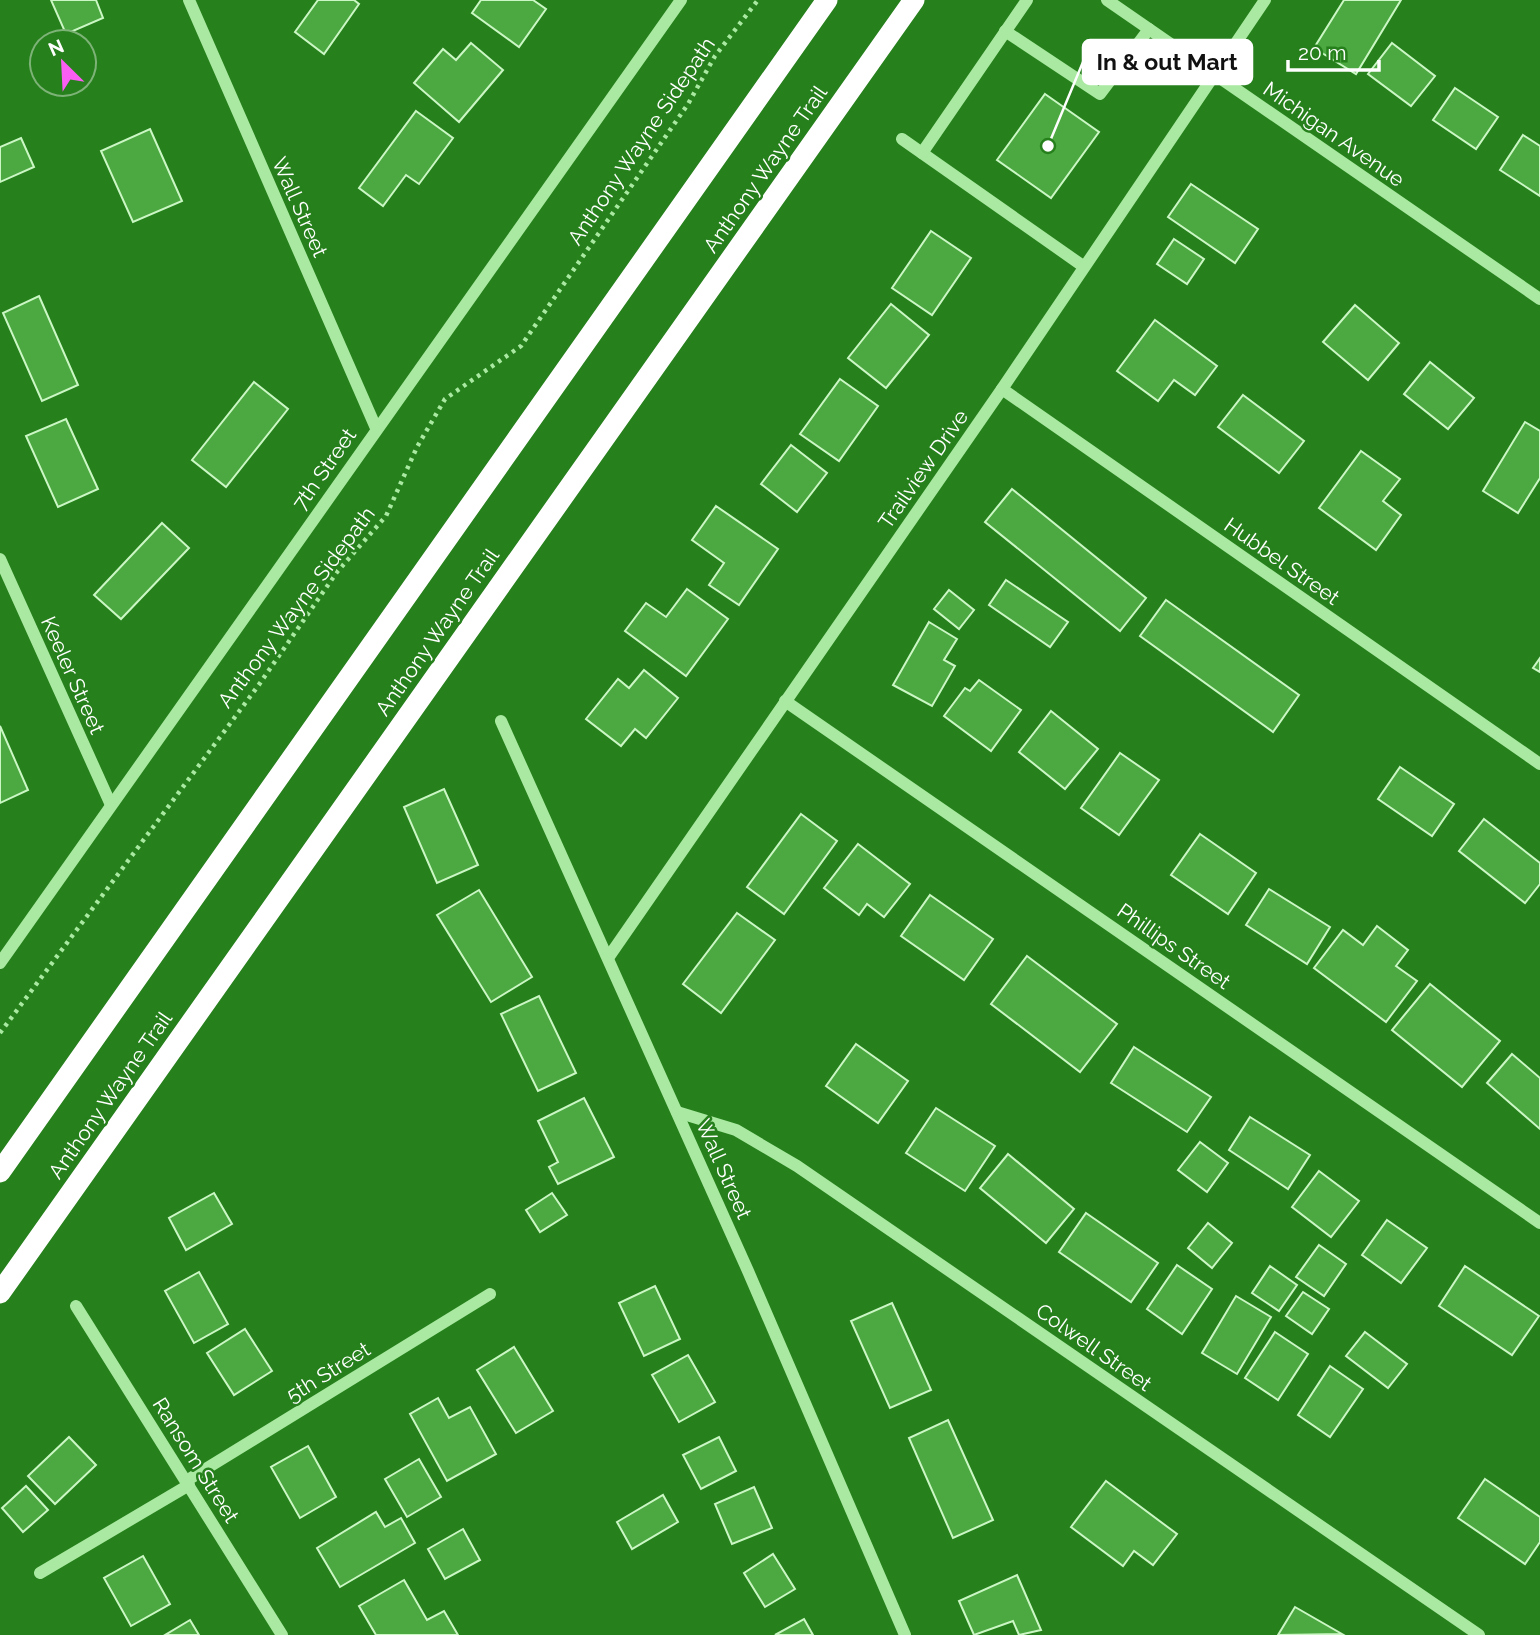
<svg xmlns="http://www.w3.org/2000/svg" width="1540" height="1635" viewBox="0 0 1540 1635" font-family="Raleway,sans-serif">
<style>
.building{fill:#4ca840;stroke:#cbf7c5;stroke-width:2}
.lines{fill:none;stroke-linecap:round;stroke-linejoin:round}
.path{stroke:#a9e9a1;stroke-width:4.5;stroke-dasharray:3.5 5;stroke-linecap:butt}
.minor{stroke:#a9e9a1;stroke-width:12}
.highway{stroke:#fff;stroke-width:21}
.labels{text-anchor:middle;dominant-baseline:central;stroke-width:5;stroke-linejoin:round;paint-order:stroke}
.street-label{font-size:21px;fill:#fff;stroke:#26801c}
.leader{fill:none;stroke:#fff;stroke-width:2.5}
.callout-dot{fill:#fff;stroke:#26801c;stroke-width:2.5}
.callout{fill:#fff;stroke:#fff;stroke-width:2.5}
.callout-label{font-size:23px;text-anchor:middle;font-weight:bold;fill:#111}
</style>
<rect width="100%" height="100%" fill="#26801c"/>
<g class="building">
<path d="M 51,0 L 96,0 L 103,18 L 66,34 Z"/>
<path d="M 318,0 L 354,0 L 359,4 L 324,54 L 295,32 Z"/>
<path d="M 481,0 L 533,0 L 546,9 L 519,47 L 472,13 Z"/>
<path d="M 1344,0 L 1401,0 L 1356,74 L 1314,48 Z"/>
<path d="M 471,43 L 503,70 L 459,122 L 414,83 L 443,49 L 456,60 Z"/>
<path d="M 1392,43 L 1435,76 L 1411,106 L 1368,74 Z"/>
<path d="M 1455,88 L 1498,117 L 1476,149 L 1433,120 Z"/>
<path d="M 1045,94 L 1099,132 L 1051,198 L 997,160 Z"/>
<path d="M 416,111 L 453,138 L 419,184 L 406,175 L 383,206 L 359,188 Z"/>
<path d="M 150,129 L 182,201 L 133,222 L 101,151 Z"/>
<path d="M 1523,135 L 1540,146 L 1540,196 L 1500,170 Z"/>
<path d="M 21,138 L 34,167 L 0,182 L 0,147 Z"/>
<path d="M 1191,184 L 1258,229 L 1235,263 L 1168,217 Z"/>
<path d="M 931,231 L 971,258 L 932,315 L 892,288 Z"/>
<path d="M 1174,239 L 1204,259 L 1187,284 L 1157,264 Z"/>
<path d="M 39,296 L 78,385 L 42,401 L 3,313 Z"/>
<path d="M 891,304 L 929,335 L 886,388 L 848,358 Z"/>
<path d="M 1355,305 L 1399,343 L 1368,380 L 1323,342 Z"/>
<path d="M 1155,320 L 1217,366 L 1195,395 L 1174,380 L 1158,401 L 1117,371 Z"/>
<path d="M 1430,362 L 1474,398 L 1448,429 L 1404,394 Z"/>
<path d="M 840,379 L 878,406 L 839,461 L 800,434 Z"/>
<path d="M 254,382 L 288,409 L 226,487 L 192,460 Z"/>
<path d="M 1243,395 L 1304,441 L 1279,473 L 1218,427 Z"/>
<path d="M 66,419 L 98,489 L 58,507 L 26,436 Z"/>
<path d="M 1525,422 L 1540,431 L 1540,478 L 1518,513 L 1483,491 Z"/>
<path d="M 791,445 L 827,473 L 797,512 L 761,484 Z"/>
<path d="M 1361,451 L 1400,479 L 1383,501 L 1401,515 L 1376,550 L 1319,508 Z"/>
<path d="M 1012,489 L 1146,598 L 1120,631 L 985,522 Z"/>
<path d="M 716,506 L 778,549 L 739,605 L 709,585 L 724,563 L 692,540 Z"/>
<path d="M 162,523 L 189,548 L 121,619 L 94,595 Z"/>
<path d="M 1006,580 L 1068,622 L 1050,647 L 989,605 Z"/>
<path d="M 687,589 L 728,619 L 686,676 L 625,631 L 646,603 L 666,617 Z"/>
<path d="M 949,590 L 974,610 L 959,629 L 934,609 Z"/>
<path d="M 1166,600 L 1299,695 L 1273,732 L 1140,636 Z"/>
<path d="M 929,622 L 957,639 L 944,660 L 955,666 L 932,706 L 893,685 Z"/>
<path d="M 1540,658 L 1540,672 L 1533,668 Z"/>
<path d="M 644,670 L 678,698 L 646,738 L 635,729 L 621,746 L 586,719 L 618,679 L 629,688 Z"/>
<path d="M 979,680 L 1021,710 L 991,751 L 944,716 L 965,688 L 970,691 Z"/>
<path d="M 1051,711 L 1098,749 L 1065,789 L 1019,752 Z"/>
<path d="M 0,726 L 28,790 L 0,803 Z"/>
<path d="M 1120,753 L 1159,780 L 1119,835 L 1081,808 Z"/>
<path d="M 1400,767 L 1454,804 L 1432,836 L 1378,799 Z"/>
<path d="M 444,789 L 478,865 L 437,883 L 404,807 Z"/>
<path d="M 801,814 L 837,841 L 784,914 L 747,887 Z"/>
<path d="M 1484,819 L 1540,863 L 1540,884 L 1525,903 L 1459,851 Z"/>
<path d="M 1200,834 L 1256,873 L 1228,914 L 1171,875 Z"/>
<path d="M 858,844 L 910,884 L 884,917 L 867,904 L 859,915 L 824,888 Z"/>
<path d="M 1269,889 L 1330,927 L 1307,964 L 1246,925 Z"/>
<path d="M 479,890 L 532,977 L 491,1002 L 437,915 Z"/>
<path d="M 930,895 L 993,939 L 964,980 L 901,936 Z"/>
<path d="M 737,913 L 775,940 L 721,1013 L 683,984 Z"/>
<path d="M 1377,926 L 1408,950 L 1396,966 L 1417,981 L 1386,1022 L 1314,968 L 1343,930 L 1363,945 Z"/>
<path d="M 1027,956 L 1117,1024 L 1080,1072 L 991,1004 Z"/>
<path d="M 1430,984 L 1500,1041 L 1462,1087 L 1392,1030 Z"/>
<path d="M 539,996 L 576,1073 L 538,1091 L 501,1014 Z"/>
<path d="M 856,1044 L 908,1081 L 878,1123 L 826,1086 Z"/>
<path d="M 1134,1047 L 1211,1097 L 1187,1132 L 1111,1083 Z"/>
<path d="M 1512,1054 L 1540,1078 L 1540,1129 L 1487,1083 Z"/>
<path d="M 584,1098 L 614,1157 L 558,1184 L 549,1167 L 558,1162 L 538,1121 Z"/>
<path d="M 936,1108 L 995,1146 L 965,1191 L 906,1153 Z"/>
<path d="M 1250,1117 L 1310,1155 L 1288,1189 L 1229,1150 Z"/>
<path d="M 1200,1142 L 1228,1163 L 1207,1192 L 1178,1170 Z"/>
<path d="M 1008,1154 L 1074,1209 L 1046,1243 L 980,1188 Z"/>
<path d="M 1319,1171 L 1359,1201 L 1331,1237 L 1292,1207 Z"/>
<path d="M 214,1193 L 232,1224 L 186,1250 L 169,1218 Z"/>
<path d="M 552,1193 L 567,1215 L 540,1232 L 526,1210 Z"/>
<path d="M 1086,1213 L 1158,1263 L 1131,1302 L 1059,1252 Z"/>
<path d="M 1387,1220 L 1427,1248 L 1401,1283 L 1362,1255 Z"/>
<path d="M 1208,1223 L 1232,1243 L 1212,1268 L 1188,1248 Z"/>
<path d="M 1319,1245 L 1346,1264 L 1324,1296 L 1296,1277 Z"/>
<path d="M 1177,1265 L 1212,1289 L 1182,1334 L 1147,1309 Z"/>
<path d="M 1270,1266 L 1297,1285 L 1279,1311 L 1252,1293 Z"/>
<path d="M 1465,1266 L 1539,1316 L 1512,1355 L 1439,1306 Z"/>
<path d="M 199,1272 L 228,1324 L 194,1343 L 165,1291 Z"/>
<path d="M 655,1286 L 680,1339 L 644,1356 L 619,1303 Z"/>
<path d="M 1303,1292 L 1329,1309 L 1312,1334 L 1286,1316 Z"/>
<path d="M 1236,1296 L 1271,1317 L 1237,1374 L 1202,1353 Z"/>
<path d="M 892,1303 L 931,1390 L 890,1408 L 851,1321 Z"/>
<path d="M 245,1329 L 272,1371 L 234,1395 L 207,1353 Z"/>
<path d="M 1275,1332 L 1308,1354 L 1278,1400 L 1245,1378 Z"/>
<path d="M 1365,1332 L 1407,1364 L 1388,1388 L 1346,1356 Z"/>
<path d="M 514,1347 L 553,1411 L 516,1433 L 477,1370 Z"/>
<path d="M 688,1355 L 715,1402 L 679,1422 L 652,1375 Z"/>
<path d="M 1330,1366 L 1363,1389 L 1330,1437 L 1298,1415 Z"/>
<path d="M 438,1398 L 449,1418 L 470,1407 L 496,1454 L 447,1481 L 410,1414 Z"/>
<path d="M 948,1420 L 993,1520 L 953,1538 L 909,1438 Z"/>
<path d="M 69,1437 L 96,1465 L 55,1504 L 28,1476 Z"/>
<path d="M 719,1437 L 736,1471 L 701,1489 L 683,1455 Z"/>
<path d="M 308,1446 L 336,1497 L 300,1518 L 271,1467 Z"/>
<path d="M 419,1459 L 441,1497 L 407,1517 L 385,1479 Z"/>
<path d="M 1485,1479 L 1540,1517 L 1540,1542 L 1525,1564 L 1458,1518 Z"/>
<path d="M 1106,1481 L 1177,1534 L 1153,1565 L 1134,1551 L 1123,1566 L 1071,1527 Z"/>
<path d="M 26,1486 L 48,1510 L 23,1532 L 2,1508 Z"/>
<path d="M 754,1487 L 772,1528 L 732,1544 L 715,1504 Z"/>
<path d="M 663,1495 L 678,1522 L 632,1549 L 617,1522 Z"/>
<path d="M 376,1512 L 385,1527 L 401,1518 L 415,1543 L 340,1587 L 317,1548 Z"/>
<path d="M 463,1529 L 480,1560 L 445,1579 L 428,1549 Z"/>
<path d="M 773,1554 L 795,1589 L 765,1607 L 744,1573 Z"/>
<path d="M 143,1556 L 170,1604 L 131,1626 L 104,1578 Z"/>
<path d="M 1017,1575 L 1041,1630 L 1019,1635 L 1013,1621 L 974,1635 L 959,1601 Z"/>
<path d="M 404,1580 L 427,1620 L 444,1611 L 458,1635 L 376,1635 L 359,1606 Z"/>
<path d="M 1295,1607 L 1342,1634 L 1278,1635 Z"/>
<path d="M 804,1619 L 813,1635 L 775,1635 Z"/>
<path d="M 190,1620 L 199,1635 L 165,1635 Z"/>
</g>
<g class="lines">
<path class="path" d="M 0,1033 L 258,686 L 337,572 L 386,516 L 417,447 L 445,399 L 521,346 L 688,104 L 715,56 L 758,0"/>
<g class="minor">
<path d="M 189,0 L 376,428"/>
<path d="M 1107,0 L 1540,299"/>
<path d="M 1005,31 L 1100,94 L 1149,29"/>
<path d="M 902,139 L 1083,266"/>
<path d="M 922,153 L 1027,0"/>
<path d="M 1002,389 L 1540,764"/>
<path d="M 0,559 L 111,805"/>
<path d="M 785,701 L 1540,1223"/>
<path d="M 501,721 L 748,1271 L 905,1635"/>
<path d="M 608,958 L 1002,389 L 1265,0"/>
<path d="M 0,963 L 681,0"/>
<path d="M 677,1112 L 736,1130 L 797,1166 L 1479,1635"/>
<path d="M 76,1306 L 282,1635"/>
<path d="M 186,1481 L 490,1294"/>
<path d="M 40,1573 L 189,1485"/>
</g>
<g class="highway">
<path d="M 0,1172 L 827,0"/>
<path d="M 0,1293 L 914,0"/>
</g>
</g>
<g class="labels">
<g class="street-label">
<text transform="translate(1334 134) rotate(35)">Michigan Avenue</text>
<text transform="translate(641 141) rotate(-56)">Anthony Wayne Sidepath</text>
<text transform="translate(765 169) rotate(-55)">Anthony Wayne Trail</text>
<text transform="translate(300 207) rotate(66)">Wall Street</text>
<text transform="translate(324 469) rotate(-55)">7th Street</text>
<text transform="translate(923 469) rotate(-55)">Trailview Drive</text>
<text transform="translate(1282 561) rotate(35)">Hubbel Street</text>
<text transform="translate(296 607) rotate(-53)">Anthony Wayne Sidepath</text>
<text transform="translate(437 632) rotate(-55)">Anthony Wayne Trail</text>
<text transform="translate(73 675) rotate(66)">Keeler Street</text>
<text transform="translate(1174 946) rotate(35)">Phillips Street</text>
<text transform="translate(110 1095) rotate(-55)">Anthony Wayne Trail</text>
<text transform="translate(724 1169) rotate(66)">Wall Street</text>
<text transform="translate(1094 1347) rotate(35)">Colwell Street</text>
<text transform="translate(328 1372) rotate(-32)">5th Street</text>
<text transform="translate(196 1460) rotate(58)">Ransom Street</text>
</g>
</g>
<path class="leader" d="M1048 146L1083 62"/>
<circle class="callout-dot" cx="1048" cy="146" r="7"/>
<rect class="callout" x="1083" y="40" width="169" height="44" rx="7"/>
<g class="callout-label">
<text x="1167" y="70">In &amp; out Mart</text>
</g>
<g transform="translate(63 63) rotate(336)"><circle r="33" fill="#26801c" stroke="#7db377" stroke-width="2"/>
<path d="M0-5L12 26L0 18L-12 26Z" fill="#fa5ef2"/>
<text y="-10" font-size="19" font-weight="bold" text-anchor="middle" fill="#ffffff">N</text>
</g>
<path d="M1288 60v10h91v-10" fill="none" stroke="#ffffff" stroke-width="3.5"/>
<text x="1298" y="60" font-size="21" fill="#ffffff" stroke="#26801c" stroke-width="5" paint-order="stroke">20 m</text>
</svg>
